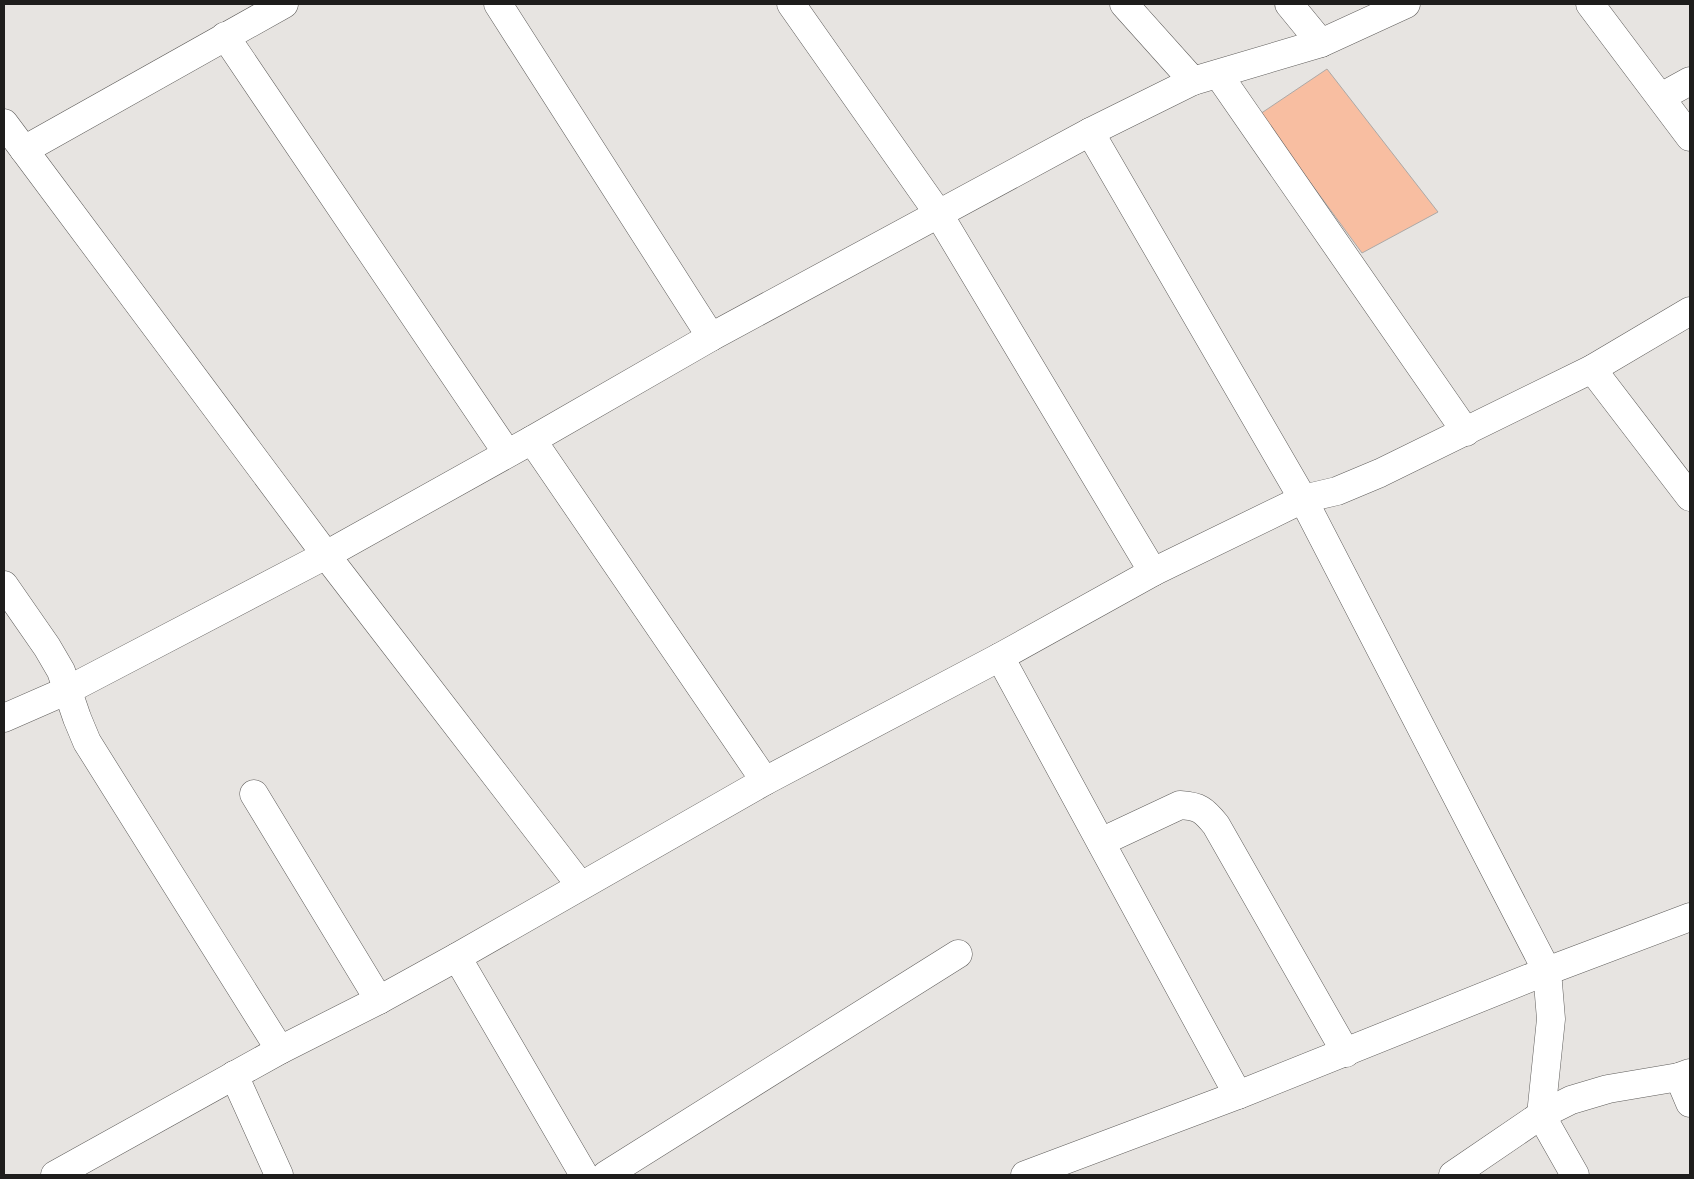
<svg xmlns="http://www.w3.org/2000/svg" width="1694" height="1179" viewBox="0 0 1694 1179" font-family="'Work Sans',sans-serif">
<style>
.building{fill:#f8bea1;stroke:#aca9a7}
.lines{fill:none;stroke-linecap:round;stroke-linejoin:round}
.minor-casing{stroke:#5f5d5b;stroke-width:29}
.minor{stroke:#fff;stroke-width:28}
</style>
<rect width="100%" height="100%" fill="#e7e4e1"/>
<path class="building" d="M 1327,69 L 1438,212 L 1362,253 L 1260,114 Z"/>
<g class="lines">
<defs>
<g id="minor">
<path d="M 498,4 L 711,337"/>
<path d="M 791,4 L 938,213 L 1153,572"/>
<path d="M 1124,4 L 1193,81"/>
<path d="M 1289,4 L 1321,43"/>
<path d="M 1590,4 L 1690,137"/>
<path d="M 225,36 L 507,453"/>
<path d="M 1218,74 L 1466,432"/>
<path d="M 1661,97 L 1690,81"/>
<path d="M 4,123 L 326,555 L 580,885"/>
<path d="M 1090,132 L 1303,499 L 1547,971 L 1551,1019 L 1541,1115 L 1575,1175"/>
<path d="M 24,150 L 284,4"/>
<path d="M 1592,369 L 1690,497"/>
<path d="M 532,440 L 765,781"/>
<path d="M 4,585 L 47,647 L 61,671 L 77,718 L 87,742 L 280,1050"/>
<path d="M 1000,657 L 1238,1095"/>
<path d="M 4,718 L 68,690 L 326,555 L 532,440 L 711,337 L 1090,132 L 1193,81 L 1321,43 L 1406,4"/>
<path d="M 254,794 L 379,1000"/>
<path d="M 1101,842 L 1180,805 C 1199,806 1204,810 1216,825 L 1346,1053"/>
<path d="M 457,957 L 584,1175"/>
<path d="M 234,1075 L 279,1175"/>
<path d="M 1679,1077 L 1690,1103"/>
<path d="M 55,1175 L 280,1050 L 379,1000 L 457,957 L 765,781 L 1000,657 L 1153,572 L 1303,499 L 1337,491 L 1380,473 L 1592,369 L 1690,311"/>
<path d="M 606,1175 L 958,954"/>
<path d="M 1025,1175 L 1238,1095 L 1547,971 L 1690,917"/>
<path d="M 1453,1175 L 1541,1115 L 1571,1100 L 1608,1089 L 1679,1077 L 1690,1073"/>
</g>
</defs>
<use href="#minor" class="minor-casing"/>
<use href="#minor" class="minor"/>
</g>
<rect width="1694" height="1179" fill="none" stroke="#1e1d1c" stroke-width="10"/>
</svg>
